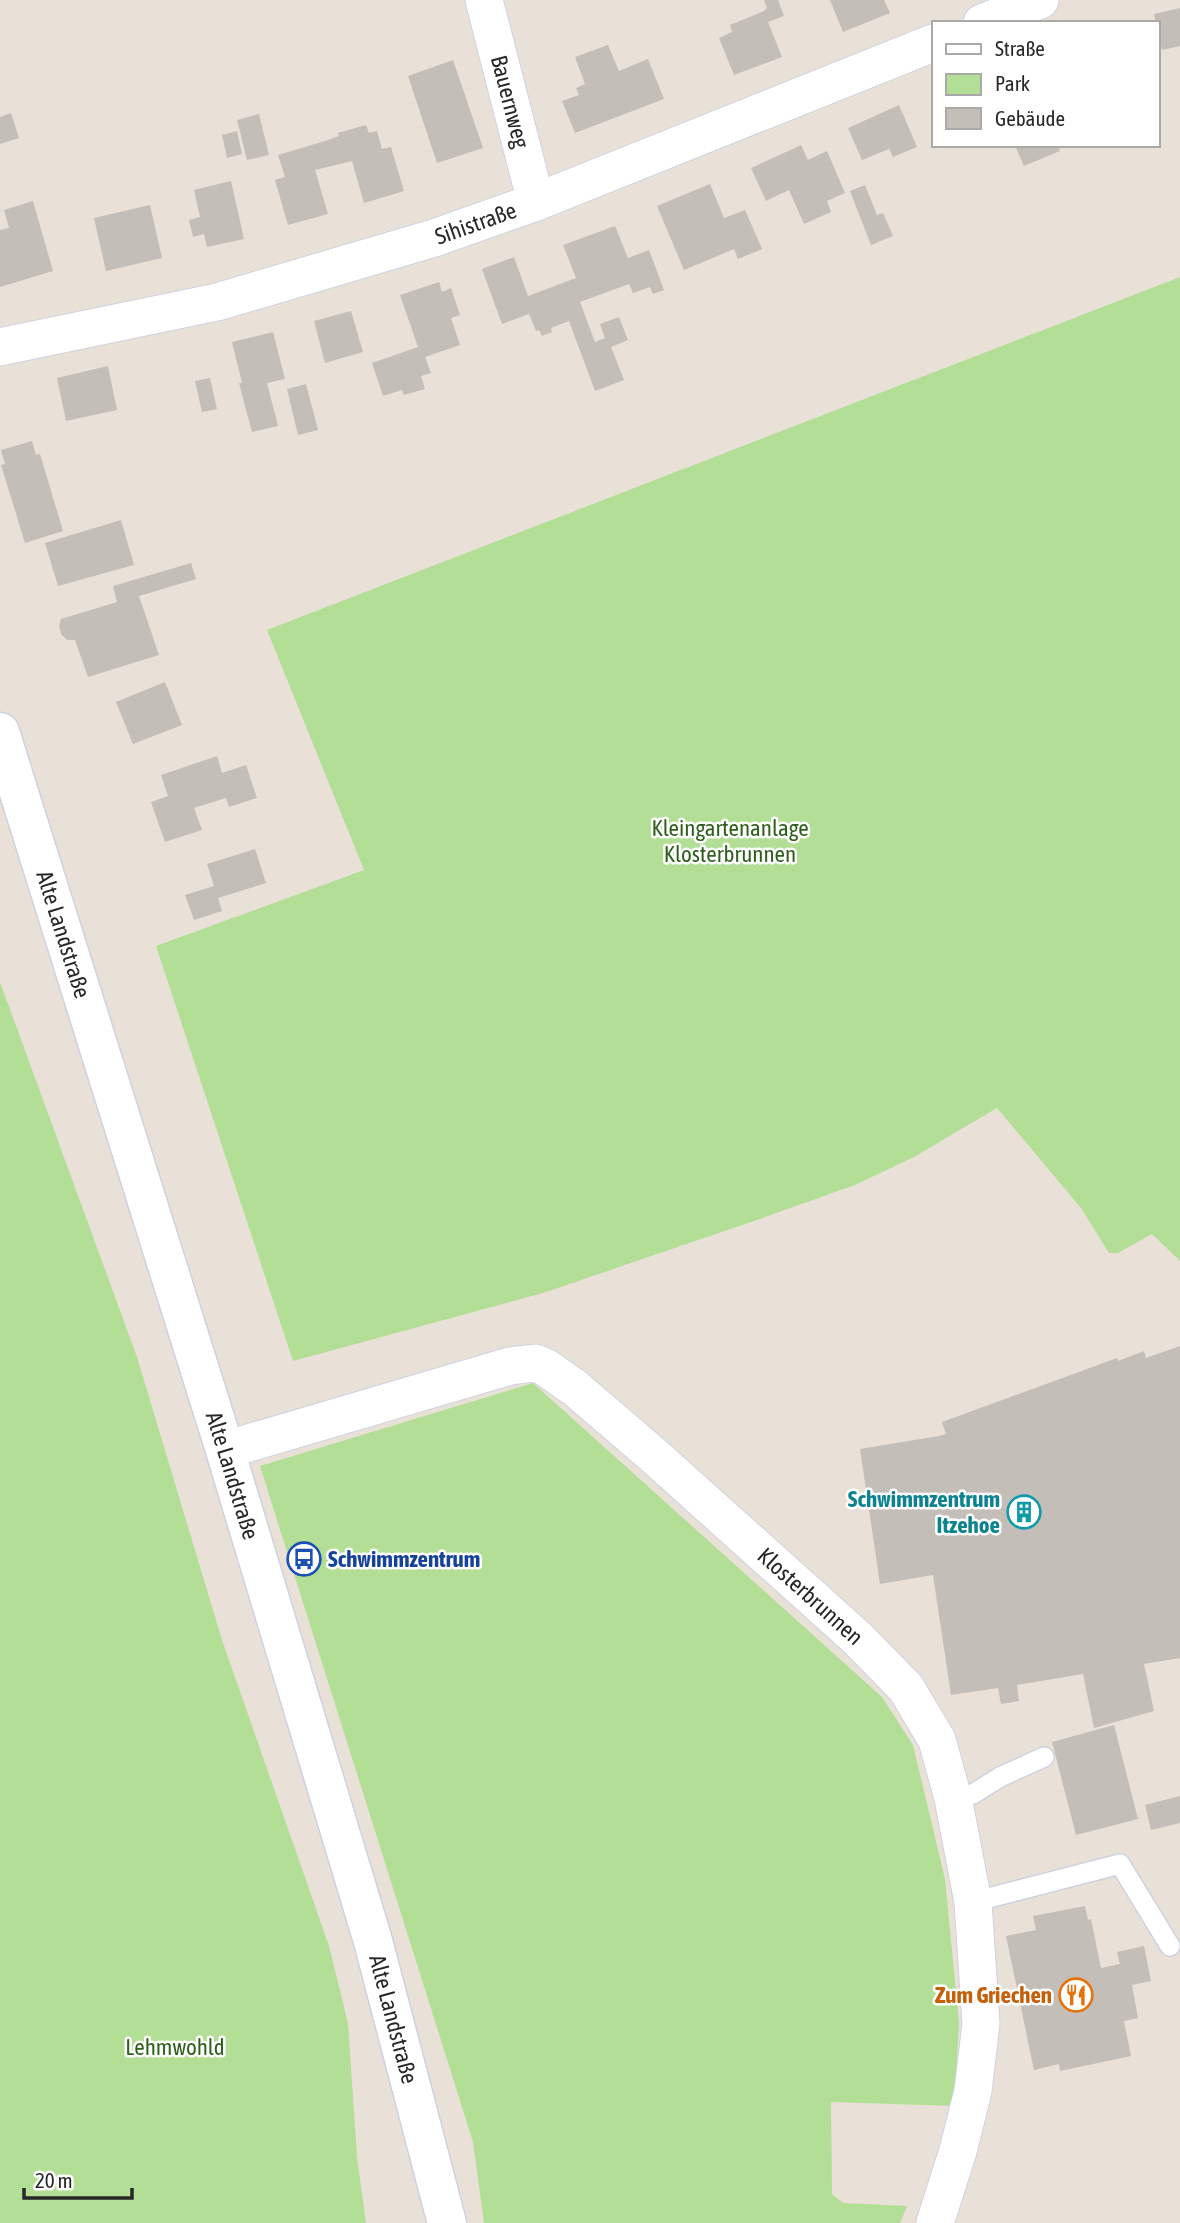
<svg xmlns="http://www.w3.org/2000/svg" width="1180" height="2223" viewBox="0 0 1180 2223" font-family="'Asap Condensed',sans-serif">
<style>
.green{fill:#b3de96}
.building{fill:#c4beb8}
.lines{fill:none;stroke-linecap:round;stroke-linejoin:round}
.lane-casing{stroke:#ced2e0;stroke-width:22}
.street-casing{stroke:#ced2e0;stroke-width:39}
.secondary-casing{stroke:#ced2e0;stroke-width:41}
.lane{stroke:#fff;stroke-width:19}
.street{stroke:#fff;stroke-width:37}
.secondary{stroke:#fff;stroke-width:38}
.labels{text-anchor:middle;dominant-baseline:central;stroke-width:5;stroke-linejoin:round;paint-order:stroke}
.street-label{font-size:23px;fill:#272727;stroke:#fff}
.park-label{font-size:23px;fill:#2e5f1b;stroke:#fff}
.culture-label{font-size:23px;font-weight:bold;fill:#0d838f;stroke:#fff;text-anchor:end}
.transit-label{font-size:23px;font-weight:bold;fill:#164399;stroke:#fff;text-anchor:start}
.food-label{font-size:23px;font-weight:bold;fill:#c56008;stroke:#fff;text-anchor:end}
</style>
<rect width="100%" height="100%" fill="#e9e1d8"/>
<g class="green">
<path d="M 1180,277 L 1180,1261 L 1152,1234 L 1118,1253 L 1109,1253 L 1081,1208 L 997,1108 L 914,1157 L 855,1185 L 751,1222 L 543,1293 L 293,1361 L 156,946 L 364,870 L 267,630 Z"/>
<path d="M 0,982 L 137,1357 L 222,1640 L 329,1946 L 348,2023 L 357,2157 L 366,2223 L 0,2223 Z"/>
<path d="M 533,1383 L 882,1697 L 913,1745 L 945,1879 L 959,2023 L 954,2106 L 831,2102 L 832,2194 L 843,2203 L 907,2206 L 900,2223 L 484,2223 L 473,2142 L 260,1466 Z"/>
</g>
<g class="building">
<path d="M 764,0 L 778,0 L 784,16 L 768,22 L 782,57 L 734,75 L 719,38 L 732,32 L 730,25 L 764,11 L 767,8 Z"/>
<path d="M 830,0 L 884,0 L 890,13 L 843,32 Z"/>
<path d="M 1180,8 L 1180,46 L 1162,50 L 1154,14 Z"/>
<path d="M 608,45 L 619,71 L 648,59 L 664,99 L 575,133 L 562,101 L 579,95 L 576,88 L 585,84 L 575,57 Z"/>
<path d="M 453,60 L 483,148 L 437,163 L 408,76 Z"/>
<path d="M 899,105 L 917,147 L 893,157 L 889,149 L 862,160 L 848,128 Z"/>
<path d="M 11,113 L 19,138 L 0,144 L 0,117 Z"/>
<path d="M 259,114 L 269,155 L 247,160 L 237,120 Z"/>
<path d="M 366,125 L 369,133 L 377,131 L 382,149 L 391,147 L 404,191 L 364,203 L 352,161 L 315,170 L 328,214 L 288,225 L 275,180 L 285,177 L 278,155 L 328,140 L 339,136 L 338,133 Z"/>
<path d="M 237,131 L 242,154 L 227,158 L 222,135 Z"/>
<path d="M 801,145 L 808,160 L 827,151 L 845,193 L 827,201 L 831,212 L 804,224 L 789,190 L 766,201 L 751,168 Z"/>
<path d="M 1023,145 L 1058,145 L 1060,151 L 1024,166 L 1016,148 Z"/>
<path d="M 231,181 L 244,239 L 207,247 L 204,234 L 193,237 L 189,220 L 200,217 L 194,190 Z"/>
<path d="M 710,184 L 724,218 L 745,210 L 762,249 L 738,259 L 734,249 L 684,270 L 657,206 Z"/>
<path d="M 865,185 L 877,215 L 883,213 L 893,236 L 871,245 L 850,191 Z"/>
<path d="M 33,201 L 53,271 L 0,287 L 0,230 L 9,228 L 4,210 Z"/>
<path d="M 150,205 L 162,258 L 106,271 L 94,218 Z"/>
<path d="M 615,226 L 628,258 L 649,250 L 664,290 L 653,294 L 650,287 L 633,293 L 629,284 L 580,302 L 595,342 L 605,338 L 600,324 L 619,317 L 628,340 L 611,347 L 624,380 L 595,391 L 569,321 L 551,328 L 552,332 L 542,336 L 539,330 L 536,331 L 529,314 L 502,324 L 482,269 L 514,257 L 528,296 L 576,278 L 563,245 Z"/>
<path d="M 439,282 L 442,292 L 451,288 L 460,315 L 451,318 L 460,345 L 425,357 L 431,373 L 421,376 L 425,389 L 404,395 L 402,390 L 383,396 L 372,363 L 418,347 L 400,295 Z"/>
<path d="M 351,311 L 363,352 L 325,363 L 314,321 Z"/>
<path d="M 273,332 L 285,379 L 267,383 L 278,426 L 252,432 L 239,383 L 242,383 L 232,342 Z"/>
<path d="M 108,366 L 117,410 L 66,421 L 57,378 Z"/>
<path d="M 210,378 L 217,409 L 202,412 L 195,381 Z"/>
<path d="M 306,384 L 318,430 L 298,435 L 287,389 Z"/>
<path d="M 32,441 L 36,455 L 40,454 L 63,531 L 25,543 L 1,465 L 5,464 L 1,450 Z"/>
<path d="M 121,520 L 134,565 L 58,586 L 45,543 Z"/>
<path d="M 191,563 L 196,579 L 139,596 L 159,655 L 88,677 L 75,640 L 67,640 L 61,634 L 59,626 L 61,619 L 117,602 L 113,586 Z"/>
<path d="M 165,682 L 182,725 L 133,744 L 116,702 Z"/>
<path d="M 217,756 L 222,773 L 246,765 L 257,798 L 229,807 L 226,798 L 194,808 L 202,830 L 165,842 L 151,802 L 168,796 L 161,775 Z"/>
<path d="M 255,849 L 266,883 L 218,898 L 222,911 L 194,920 L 185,895 L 214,886 L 207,864 Z"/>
<path d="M 1180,1346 L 1180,1658 L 1144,1664 L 1154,1711 L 1094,1728 L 1083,1674 L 1017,1685 L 1019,1701 L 1001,1704 L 998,1688 L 951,1695 L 933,1575 L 880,1584 L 860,1449 L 939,1436 L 946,1434 L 942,1422 L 1117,1358 L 1118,1361 L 1144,1351 L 1146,1358 Z"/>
<path d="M 1114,1725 L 1138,1819 L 1076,1835 L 1052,1742 Z"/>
<path d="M 1180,1796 L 1180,1823 L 1151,1830 L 1145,1805 Z"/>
<path d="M 1085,1906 L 1088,1920 L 1091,1919 L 1101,1968 L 1120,1964 L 1117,1952 L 1144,1946 L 1151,1981 L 1132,1985 L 1138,2018 L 1124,2021 L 1131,2056 L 1060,2071 L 1059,2064 L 1034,2070 L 1006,1936 L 1036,1930 L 1033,1916 Z"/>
</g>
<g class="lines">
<defs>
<g id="lane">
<path d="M 953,1798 L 973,1794 L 1000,1777 L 1044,1757"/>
<path d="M 973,1902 L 1120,1864 L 1170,1946"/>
</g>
<g id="street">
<path id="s1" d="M 484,0 L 536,202"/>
<path d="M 982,23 L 1040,0"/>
<path id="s2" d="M 0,347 L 217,302 L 434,238 L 536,202 L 933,43"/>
<path id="s3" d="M 225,1450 L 510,1366 L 535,1363 L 545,1367 L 575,1388 L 652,1454 L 857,1638 L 906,1688 L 937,1740 L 953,1798 L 973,1902 L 981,2024 L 973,2091 L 958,2151 L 935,2223"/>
</g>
<g id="secondary">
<path id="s4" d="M 0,732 L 225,1450 L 373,1941 L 447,2223"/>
</g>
</defs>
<use href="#lane" class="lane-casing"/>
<use href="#street" class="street-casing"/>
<use href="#secondary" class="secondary-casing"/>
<use href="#lane" class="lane"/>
<use href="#street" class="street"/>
<use href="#secondary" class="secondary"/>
</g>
<defs>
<symbol id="building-ring" viewBox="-11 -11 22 22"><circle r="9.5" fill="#fff" stroke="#0f9aa8" stroke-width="1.5"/><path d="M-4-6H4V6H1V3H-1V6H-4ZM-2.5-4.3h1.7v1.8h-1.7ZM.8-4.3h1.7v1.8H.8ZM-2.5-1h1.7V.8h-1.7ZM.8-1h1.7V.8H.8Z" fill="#0f9aa8"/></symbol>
<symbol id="bus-ring" viewBox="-11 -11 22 22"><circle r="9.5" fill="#fff" stroke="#1a4fb4" stroke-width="1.5"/><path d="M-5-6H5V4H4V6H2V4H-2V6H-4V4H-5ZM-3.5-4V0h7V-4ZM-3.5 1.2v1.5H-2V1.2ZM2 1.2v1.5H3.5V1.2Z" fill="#1a4fb4"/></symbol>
<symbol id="restaurant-ring" viewBox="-11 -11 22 22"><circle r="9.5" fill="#fff" stroke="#e8710a" stroke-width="1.5"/><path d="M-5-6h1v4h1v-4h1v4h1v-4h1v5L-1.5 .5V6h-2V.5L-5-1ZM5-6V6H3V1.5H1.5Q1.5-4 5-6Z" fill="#e8710a"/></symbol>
</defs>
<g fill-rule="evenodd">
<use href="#building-ring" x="1005" y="1493" width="38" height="38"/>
<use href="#bus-ring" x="285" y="1540" width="38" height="38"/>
<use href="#restaurant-ring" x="1057" y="1976" width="38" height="38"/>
</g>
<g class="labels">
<g class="street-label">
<text stroke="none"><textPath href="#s1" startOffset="105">Bauernweg</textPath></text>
<text stroke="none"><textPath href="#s2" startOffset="492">Sihistraße</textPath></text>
<text stroke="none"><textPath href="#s4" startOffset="212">Alte Landstraße</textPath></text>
<text stroke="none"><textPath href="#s4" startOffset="779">Alte Landstraße</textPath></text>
<text stroke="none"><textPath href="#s3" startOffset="684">Klosterbrunnen</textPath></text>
<text stroke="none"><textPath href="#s4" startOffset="1346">Alte Landstraße</textPath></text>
</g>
<g class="park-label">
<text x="730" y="828">Kleingartenanlage<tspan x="730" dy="26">Klosterbrunnen</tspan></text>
<text x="175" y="2047">Lehmwohld</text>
</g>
<g class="culture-label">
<text x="1000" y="1499">Schwimmzentrum<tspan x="1000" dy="26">Itzehoe</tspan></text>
</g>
<g class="transit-label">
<text x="328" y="1559">Schwimmzentrum</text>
</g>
<g class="food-label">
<text x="1052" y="1995">Zum Griechen</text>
</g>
</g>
<rect x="932" y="21" width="228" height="126" fill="#ffffff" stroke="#a9a9a9" stroke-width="2"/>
<rect x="946" y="44" width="35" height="10" fill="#ffffff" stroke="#a9a9a9" stroke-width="2"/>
<text x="995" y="56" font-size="21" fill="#272727">Straße</text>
<rect x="946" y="74" width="35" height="21" fill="#b3de96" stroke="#a9a9a9" stroke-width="2"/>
<text x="995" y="91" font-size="21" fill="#272727">Park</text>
<rect x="946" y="108" width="35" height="21" fill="#c4beb8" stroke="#a9a9a9" stroke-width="2"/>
<text x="995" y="126" font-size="21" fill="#272727">Gebäude</text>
<path d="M24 2188v10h108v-10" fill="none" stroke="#272727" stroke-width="3.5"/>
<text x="35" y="2188" font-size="21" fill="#272727" stroke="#ffffff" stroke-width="5" paint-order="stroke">20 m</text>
</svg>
